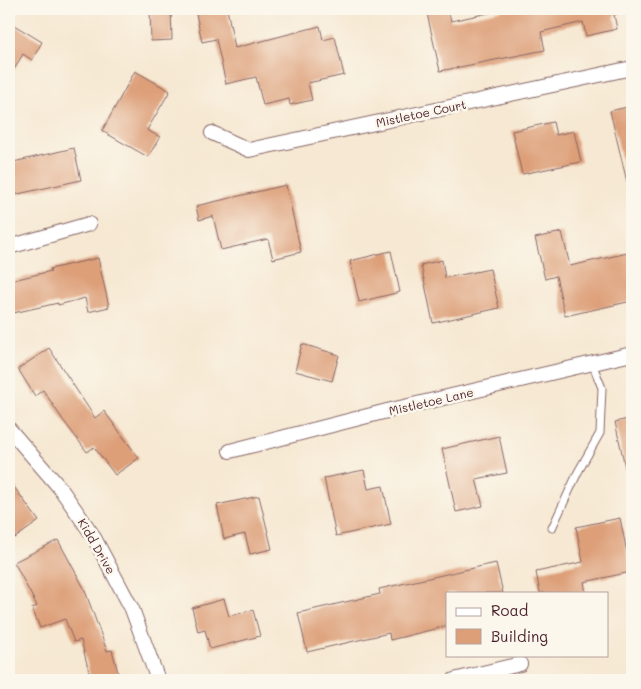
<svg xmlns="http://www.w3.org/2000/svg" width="641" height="689" viewBox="0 0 641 689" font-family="Mali,sans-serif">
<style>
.building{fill:#dd9f78}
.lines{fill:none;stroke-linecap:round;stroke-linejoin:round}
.lane-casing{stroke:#866565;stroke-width:9}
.street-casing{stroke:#866565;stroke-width:16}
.lane{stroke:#fff;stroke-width:7}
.street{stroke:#fff;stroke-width:14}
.labels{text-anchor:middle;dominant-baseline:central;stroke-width:5;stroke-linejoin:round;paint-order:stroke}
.street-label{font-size:12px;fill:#4a1f2b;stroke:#fbf7ec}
</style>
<rect width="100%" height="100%" fill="#fbf7ec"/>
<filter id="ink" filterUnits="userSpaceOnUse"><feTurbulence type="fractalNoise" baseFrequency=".02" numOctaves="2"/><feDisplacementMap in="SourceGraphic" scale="10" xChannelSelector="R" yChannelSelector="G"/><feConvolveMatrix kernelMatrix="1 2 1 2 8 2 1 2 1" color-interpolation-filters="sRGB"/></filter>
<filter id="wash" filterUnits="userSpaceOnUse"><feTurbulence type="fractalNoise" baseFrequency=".0096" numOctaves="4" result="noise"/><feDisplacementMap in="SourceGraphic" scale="20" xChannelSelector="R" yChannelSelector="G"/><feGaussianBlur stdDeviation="1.12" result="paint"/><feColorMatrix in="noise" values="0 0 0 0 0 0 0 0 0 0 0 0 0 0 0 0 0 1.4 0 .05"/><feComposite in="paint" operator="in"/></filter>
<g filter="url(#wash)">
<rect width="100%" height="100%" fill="#f6e8d2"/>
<g id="blocks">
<g class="building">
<path d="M 150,9 L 171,9 L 172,40 L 151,41 Z"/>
<path d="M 195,9 L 227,9 L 235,48 L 320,26 L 323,40 L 335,37 L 344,75 L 308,83 L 312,100 L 290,105 L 289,99 L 263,105 L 256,77 L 226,84 L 216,39 L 202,42 Z"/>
<path d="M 426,9 L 448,9 L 451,21 L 507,9 L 616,9 L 617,14 L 614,15 L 617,29 L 586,36 L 583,22 L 541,32 L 545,50 L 440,71 Z"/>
<path d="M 9,22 L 42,42 L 32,60 L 23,54 L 9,78 Z"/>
<path d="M 135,71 L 170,91 L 147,130 L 160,137 L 148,157 L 102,131 Z"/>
<path d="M 632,106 L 632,181 L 627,182 L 610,111 Z"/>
<path d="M 553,122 L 556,135 L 574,131 L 581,162 L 522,174 L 512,131 Z"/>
<path d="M 74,148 L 81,180 L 9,196 L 9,163 Z"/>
<path d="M 286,185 L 301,252 L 273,259 L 268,239 L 221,250 L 213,216 L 199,220 L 196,206 Z"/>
<path d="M 562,232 L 570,266 L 632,252 L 632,301 L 565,316 L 556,276 L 545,279 L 535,238 Z"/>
<path d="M 391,251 L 400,292 L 359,302 L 350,261 Z"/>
<path d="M 98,258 L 109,307 L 88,312 L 85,298 L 58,305 L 58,303 L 9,314 L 9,281 L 51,271 L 50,269 Z"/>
<path d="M 442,260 L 445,278 L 490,269 L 499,308 L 433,323 L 421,265 Z"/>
<path d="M 302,344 L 339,355 L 332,381 L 295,371 Z"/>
<path d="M 49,348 L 95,418 L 104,411 L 139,458 L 115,475 L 94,447 L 87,452 L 63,420 L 43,390 L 35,396 L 18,369 Z"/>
<path d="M 632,418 L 632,471 L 626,471 L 615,422 Z"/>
<path d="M 499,436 L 507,473 L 476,479 L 483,506 L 456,512 L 442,449 Z"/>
<path d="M 364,470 L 368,489 L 383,486 L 391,524 L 336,536 L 324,478 Z"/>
<path d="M 9,480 L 39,521 L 15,538 L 9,530 Z"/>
<path d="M 259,496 L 272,549 L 250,554 L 245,534 L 224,539 L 217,505 Z"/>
<path d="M 620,518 L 631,572 L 584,582 L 586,593 L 540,593 L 536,572 L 583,562 L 576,527 Z"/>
<path d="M 58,540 L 84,588 L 107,651 L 112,650 L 120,680 L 91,680 L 81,640 L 74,642 L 65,619 L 40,628 L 32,608 L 37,606 L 14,562 Z"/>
<path d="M 496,563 L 503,593 L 447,593 L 447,626 L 390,640 L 389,633 L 307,652 L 298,613 L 380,594 L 379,589 Z"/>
<path d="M 224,599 L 229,616 L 253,610 L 260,636 L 210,649 L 205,630 L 198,632 L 192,608 Z"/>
</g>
</g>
</g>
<g filter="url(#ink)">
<use href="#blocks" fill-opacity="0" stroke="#866565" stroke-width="1"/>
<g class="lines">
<defs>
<path id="lane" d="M 552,528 L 578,472 L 600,433 L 602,388 L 592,363"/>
<g id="street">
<path d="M 212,133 L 249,150 L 632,68"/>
<path d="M 9,247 L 89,224"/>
<path d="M 9,429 L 60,488 L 92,534 L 132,609 L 158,680"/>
<path d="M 230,451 L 387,411 L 632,354"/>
<path d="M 454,680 L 520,664"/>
</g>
</defs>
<use href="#lane" class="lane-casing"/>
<use href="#street" class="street-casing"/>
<use href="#lane" class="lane"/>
<use href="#street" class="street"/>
</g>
</g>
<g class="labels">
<g class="street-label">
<text transform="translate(421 113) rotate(-12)">Mistletoe Court</text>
<text transform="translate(431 401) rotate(-13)">Mistletoe Lane</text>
<text transform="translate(97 546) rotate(60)">Kidd Drive</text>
</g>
</g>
<rect width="641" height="689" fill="none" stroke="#fbf7ec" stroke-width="30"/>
<rect x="446" y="592" width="162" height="65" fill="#fbf7ec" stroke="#b4a19f"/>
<rect x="456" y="608" width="25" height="8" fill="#ffffff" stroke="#b4a19f"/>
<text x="491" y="616" font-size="15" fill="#4a1f2b">Road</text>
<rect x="456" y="629" width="25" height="15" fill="#dd9f78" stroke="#b4a19f"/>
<text x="491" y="642" font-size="15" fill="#4a1f2b">Building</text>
</svg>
